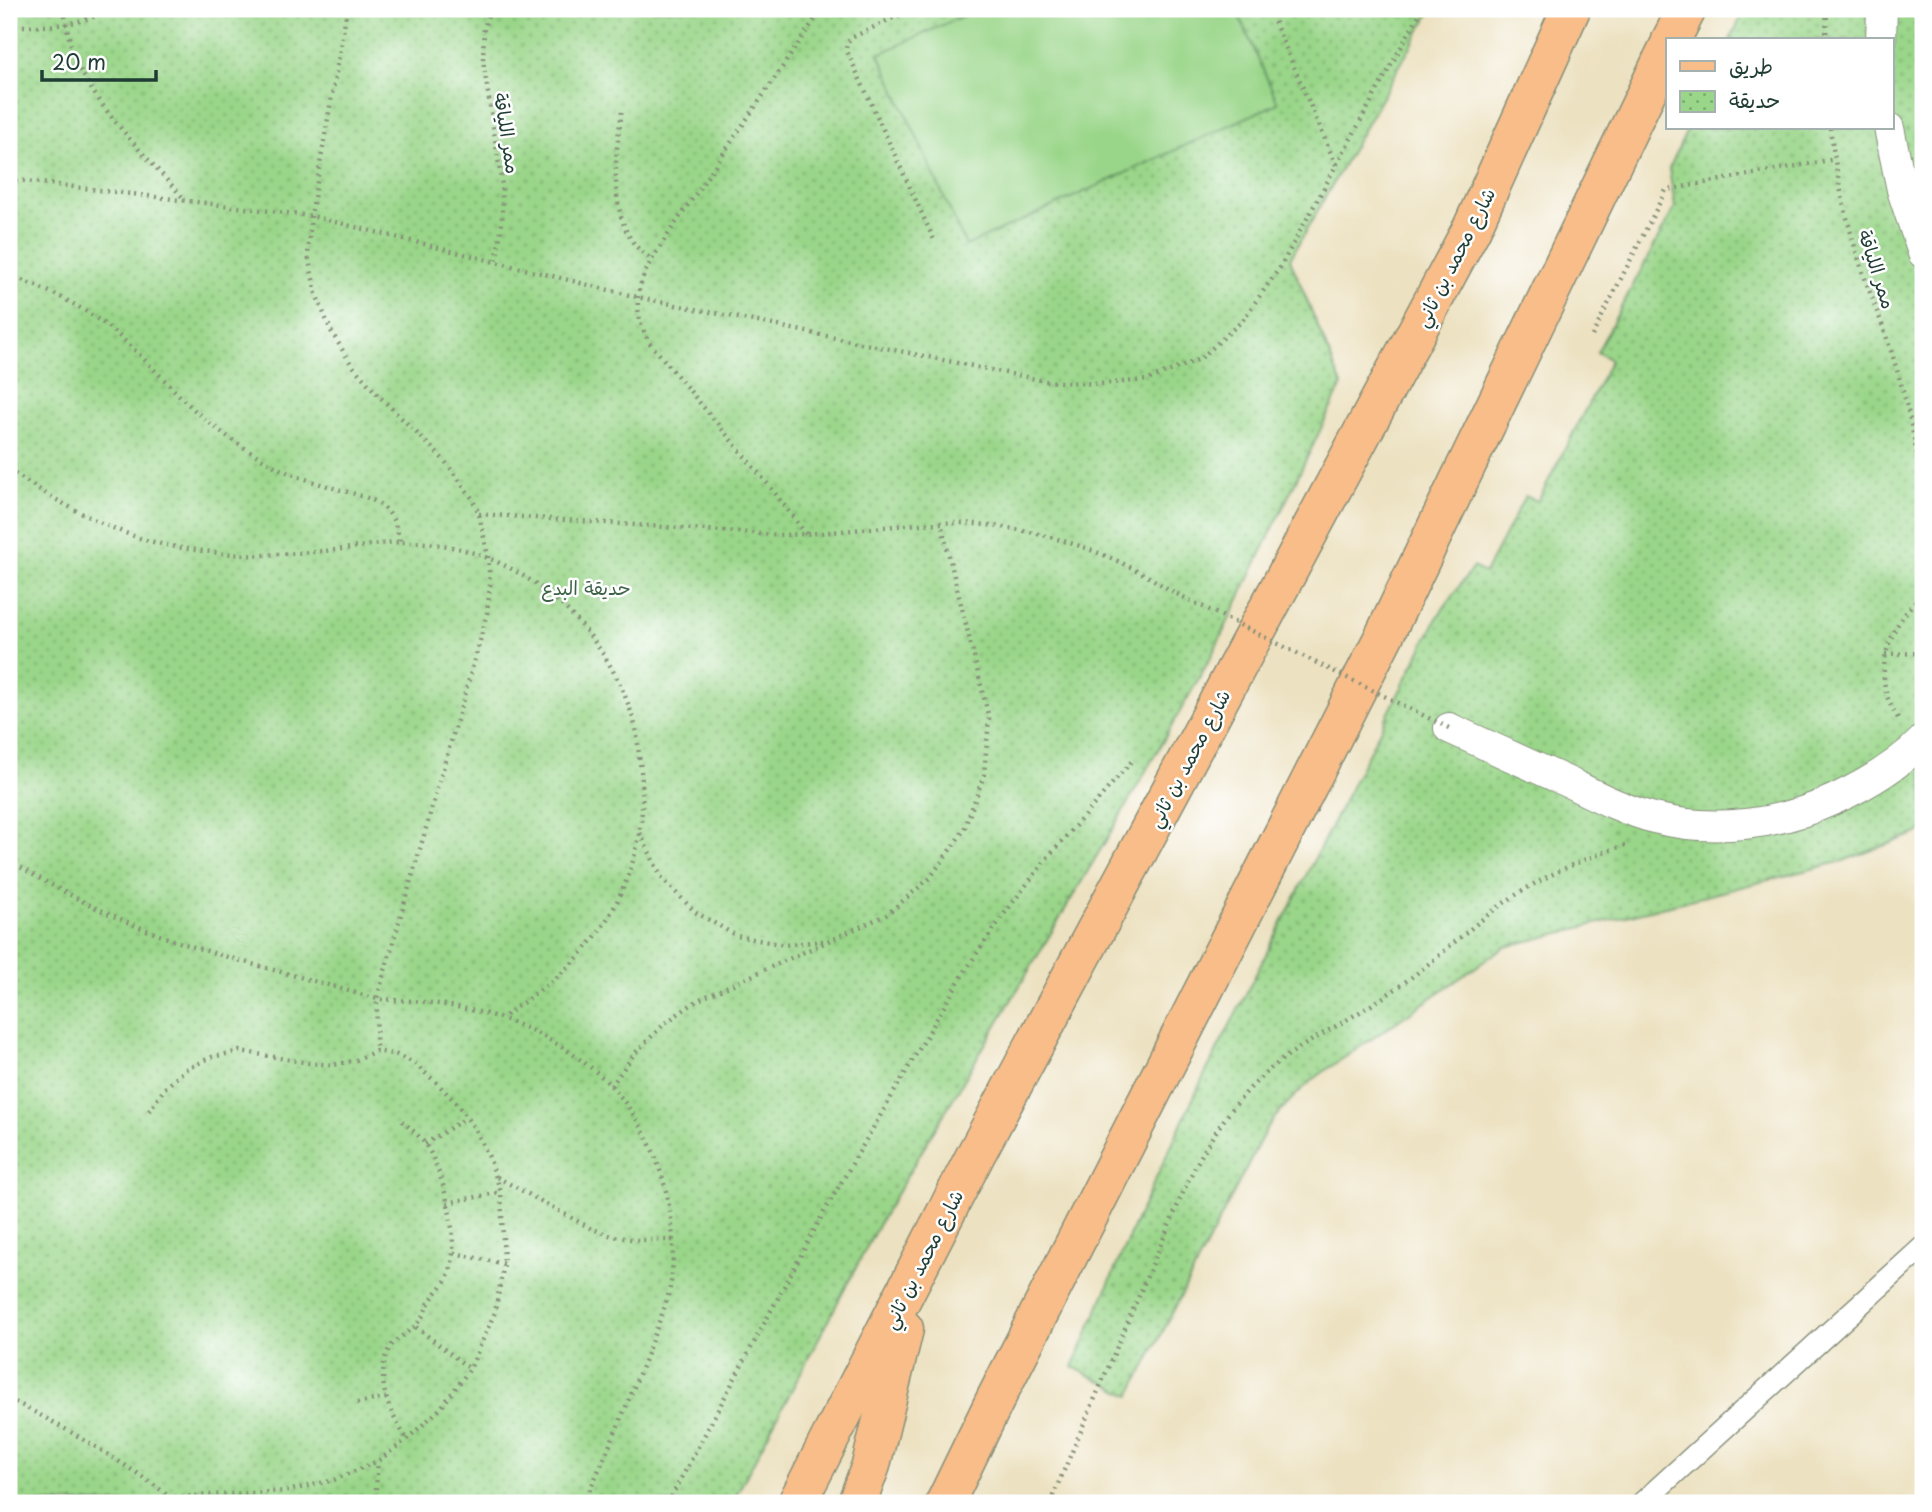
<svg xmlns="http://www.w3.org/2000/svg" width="1932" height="1512" viewBox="0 0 1932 1512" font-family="'Playpen Sans','Playpen Sans Arabic',sans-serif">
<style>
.park{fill:url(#park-dots);stroke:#5c8a5e;stroke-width:2}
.garden{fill:#9ad689;stroke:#5c8a5e;stroke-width:2}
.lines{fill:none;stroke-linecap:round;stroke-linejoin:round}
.service-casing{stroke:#868f7a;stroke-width:24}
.pedestrian-casing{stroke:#868f7a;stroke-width:32}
.primary-casing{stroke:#868f7a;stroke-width:41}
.path{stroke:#868f7a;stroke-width:4.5;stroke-dasharray:2 5;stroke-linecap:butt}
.service{stroke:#fff;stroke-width:21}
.pedestrian{stroke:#fff;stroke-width:30}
.primary{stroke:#f8bd89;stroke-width:38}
.path-bridge{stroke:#868f7a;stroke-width:4.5;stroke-dasharray:2 5;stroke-linecap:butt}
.labels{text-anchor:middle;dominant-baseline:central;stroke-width:5;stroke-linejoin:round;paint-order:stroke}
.street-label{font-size:19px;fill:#1f3d34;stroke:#fff}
.park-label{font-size:19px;fill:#3e6349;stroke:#fff}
</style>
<defs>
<pattern id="park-dots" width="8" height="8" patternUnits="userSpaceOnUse" patternTransform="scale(1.75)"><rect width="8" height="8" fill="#9ad689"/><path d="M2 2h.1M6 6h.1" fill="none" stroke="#7daf71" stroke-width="1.8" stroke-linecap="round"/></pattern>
</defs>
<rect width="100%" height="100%" fill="#fff"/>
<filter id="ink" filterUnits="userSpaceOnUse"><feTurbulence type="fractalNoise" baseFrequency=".0143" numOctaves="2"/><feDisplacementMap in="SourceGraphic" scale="14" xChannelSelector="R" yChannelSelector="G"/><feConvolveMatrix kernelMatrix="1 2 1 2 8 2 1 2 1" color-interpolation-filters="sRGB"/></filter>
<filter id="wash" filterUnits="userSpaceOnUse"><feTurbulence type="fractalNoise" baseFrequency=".00686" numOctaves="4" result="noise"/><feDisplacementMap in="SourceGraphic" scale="28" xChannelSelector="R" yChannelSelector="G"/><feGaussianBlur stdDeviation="1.57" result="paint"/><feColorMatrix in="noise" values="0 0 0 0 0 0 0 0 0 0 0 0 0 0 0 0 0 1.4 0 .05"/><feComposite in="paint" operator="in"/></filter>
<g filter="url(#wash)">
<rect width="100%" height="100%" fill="#ece1c0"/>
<g class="park">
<path d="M 9,9 L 1432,9 L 1290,259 L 1342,385 L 1211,657 L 1115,825 L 881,1220 L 732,1503 L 9,1503 Z"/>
<path d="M 1745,9 L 1923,9 L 1923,831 L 1843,861 L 1505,947 L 1347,1056 C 1314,1076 1289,1098 1266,1129 L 1130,1396 L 1073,1367 L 1134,1225 L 1200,1084 L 1438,616 L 1473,567 L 1485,573 L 1525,496 L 1538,501 L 1611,360 L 1597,352 L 1675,207 L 1669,169 L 1688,128 L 1892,128 L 1892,40 L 1730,40 Z"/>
</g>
<path class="garden" d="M 978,9 L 1236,9 L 1278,103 L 966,246 L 879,54 Z"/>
</g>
<g filter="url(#ink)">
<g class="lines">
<defs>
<path id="service" d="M 1642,1503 L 1923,1247"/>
<g id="pedestrian">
<path d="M 1881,40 L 1882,9"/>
<path d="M 1889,128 L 1902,190 L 1923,253"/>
<path d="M 1449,728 C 1489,746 1530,765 1570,783 C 1597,796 1624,810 1654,818 C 1714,833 1779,825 1835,799 C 1867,784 1899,765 1923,740"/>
</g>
<g id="primary">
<path d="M 1671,40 L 1687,9"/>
<path d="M 797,1503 L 977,1152 L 1472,228 L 1571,9"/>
<path d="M 857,1503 L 871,1465 L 904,1329"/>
<path d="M 945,1503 L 995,1400 L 1384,636 L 1668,48"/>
</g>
</defs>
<use href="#service" class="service-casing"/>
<use href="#pedestrian" class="pedestrian-casing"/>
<use href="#primary" class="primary-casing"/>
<g class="path">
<path d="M 64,9 C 67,29 70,48 79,67 C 102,114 149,159 184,199"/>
<path d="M 347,9 L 311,216 L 308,255 L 316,294 L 331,331 L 351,364 L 377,394 L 444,460 L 472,498 L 479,514 L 488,556 L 490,585 L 487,613 L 480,641 L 377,998 L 376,1051"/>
<path d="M 490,9 L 484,28 L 483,60 L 502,185 L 502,223 L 496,263"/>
<path d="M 912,9 L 851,38 L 847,43 L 846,49 L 935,242"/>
<path d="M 1269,9 L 1336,165"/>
<path d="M 9,25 C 44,28 79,26 111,9"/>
<path d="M 1826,40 L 1827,9"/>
<path d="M 622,112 C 614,156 606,234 652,259"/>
<path d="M 1830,128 C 1837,179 1848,230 1865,278 C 1871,297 1879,315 1885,333 C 1904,387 1917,442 1923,499"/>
<path d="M 9,179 L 311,216 L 637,297 L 1045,381 L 1099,384 L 1148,380 L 1200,359 L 1242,321 L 1281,266 L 1422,9"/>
<path d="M 9,275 C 44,288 79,304 108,327 C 138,350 162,379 189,405 C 214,429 242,447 271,464 C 287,474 323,485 341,490 C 376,500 392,502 400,542"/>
<path d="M 1592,336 L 1666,190 L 1835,159"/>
<path d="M 9,470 C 46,495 86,518 128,534 C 165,548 206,552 245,555 C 255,556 267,555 277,554 C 304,553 331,551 358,547 C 372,545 387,542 401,542 C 512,540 606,621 635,725 C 638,737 638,750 640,763 C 651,836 624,914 570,965 C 550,985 524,1001 502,1018"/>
<path d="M 479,514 L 779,535 C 833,534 886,525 939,523 C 1003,521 1079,540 1136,570 C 1150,577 1163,586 1177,594"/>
<path d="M 806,534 L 771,488 L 649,342 C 625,296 643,273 669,233 L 822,9"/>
<path d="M 1885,654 L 1923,653"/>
<path d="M 1898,718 C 1869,676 1888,625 1923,594"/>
<path d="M 640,833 L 661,877 L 695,912 L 737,936 L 785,945 L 829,940"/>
<path d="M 9,860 C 57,890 109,916 162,936 C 214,955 268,968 321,983 C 339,988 357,994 375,998 C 391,1001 408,1000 424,1002 C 450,1005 475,1010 500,1018 C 538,1030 585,1058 612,1087 C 659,1138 680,1214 671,1282 C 668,1301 659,1322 652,1340 C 632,1395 608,1450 584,1503"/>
<path d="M 611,1086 L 635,1053 L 664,1024 L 698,1000 L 886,915 L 930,878 L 964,830 L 984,775 L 989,718 L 941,523"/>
<path d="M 149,1111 L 165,1088 L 186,1069 L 212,1057 L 240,1051 L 309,1063 L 334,1065 L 356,1060 L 376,1051 L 397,1055 L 412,1062 L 436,1082 L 457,1104 L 475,1129 L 489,1157 L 501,1192 L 504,1264 L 495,1312 L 470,1369 L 440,1409 L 407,1439 L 378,1461 L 334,1480 L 287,1491 L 172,1497"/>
<path d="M 402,1121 C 410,1128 419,1135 425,1144 C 443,1169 459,1237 451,1267 C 448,1282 437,1290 429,1303 C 426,1308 425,1313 422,1317 C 410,1336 390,1337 385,1359 C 378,1389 391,1415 407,1439"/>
<path d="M 425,1144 L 466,1118"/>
<path d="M 497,1177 L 590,1228 L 612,1236 L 638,1240 L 673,1240"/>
<path d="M 447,1203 L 501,1192"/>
<path d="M 454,1253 L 504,1264"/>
<path d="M 416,1327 L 470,1369"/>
<path d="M 9,1399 C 69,1429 125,1463 179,1503"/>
<path d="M 357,1403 L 386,1398"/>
<path d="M 375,1503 L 378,1461"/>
<path d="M 668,1503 L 824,1212 L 963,974 L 1004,914 L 1048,857 L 1132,761"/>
<path d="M 1050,1503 L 1189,1179 C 1215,1126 1250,1078 1301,1047 C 1336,1025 1372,1007 1405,982 C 1433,962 1457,939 1484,918 C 1526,884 1573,862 1625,845"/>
</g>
<use href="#service" class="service"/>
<use href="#pedestrian" class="pedestrian"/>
<use href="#primary" class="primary"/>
<path class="path-bridge" d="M 1177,594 L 1449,728"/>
</g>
</g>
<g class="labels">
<g class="street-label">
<text transform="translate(508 133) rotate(81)">ممر اللياقة</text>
<text transform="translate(1454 257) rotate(-63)">شارع محمد بن ثاني</text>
<text transform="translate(1878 269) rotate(72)">ممر اللياقة</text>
<text transform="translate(1188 758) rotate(-62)">شارع محمد بن ثاني</text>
<text transform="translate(922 1259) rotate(-63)">شارع محمد بن ثاني</text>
</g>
<g class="park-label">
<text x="586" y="587">حديقة البدع</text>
</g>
</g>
<rect width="1932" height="1512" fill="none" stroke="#fff" stroke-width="35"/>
<rect x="1666" y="38" width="228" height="91" fill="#ffffff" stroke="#a5b1ae" stroke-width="2"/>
<rect x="1680" y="61" width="35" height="10" fill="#f8bd89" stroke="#a5b1ae" stroke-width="2"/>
<text x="1729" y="74" font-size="21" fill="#1f3d34">طريق</text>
<rect x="1680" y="91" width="35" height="21" fill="url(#park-dots)" stroke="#a5b1ae" stroke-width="2"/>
<text x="1729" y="108" font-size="21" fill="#1f3d34">حديقة</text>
<path d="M42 70v10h114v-10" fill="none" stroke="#1f3d34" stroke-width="3.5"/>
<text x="52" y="70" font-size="21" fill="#1f3d34" stroke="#ffffff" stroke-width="5" paint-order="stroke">20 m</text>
</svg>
